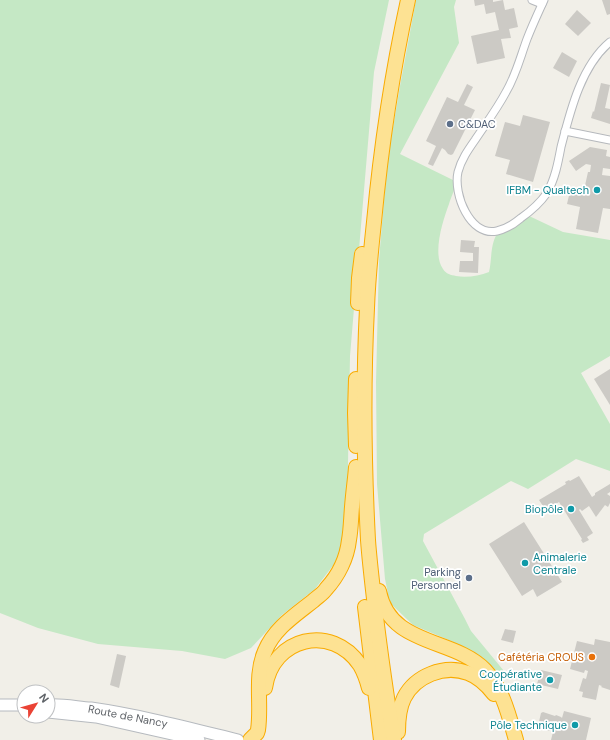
<svg xmlns="http://www.w3.org/2000/svg" width="610" height="740" viewBox="0 0 610 740" font-family="'DM Sans',sans-serif">
<style>
.green{fill:#c5e8c5}
.building{fill:#cccac5}
.lines{fill:none;stroke-linecap:round;stroke-linejoin:round}
.street-casing{stroke:#b5b8bc;stroke-width:9}
.secondary-casing{stroke:#b6babf;stroke-width:13}
.highway-casing{stroke:#f9ab00;stroke-width:16}
.street{stroke:#fff;stroke-width:7}
.secondary{stroke:#fff;stroke-width:11}
.highway{stroke:#fde293;stroke-width:14}
.service-dot{fill:#5c6f8a;stroke:#fff;stroke-width:1.5}
.culture-dot{fill:#0f9aa8;stroke:#fff;stroke-width:1.5}
.food-dot{fill:#e8710a;stroke:#fff;stroke-width:1.5}
.labels{text-anchor:middle;dominant-baseline:central;stroke-width:3.5;stroke-linejoin:round;paint-order:stroke}
.service-label{font-size:11px;fill:#4e5e75;stroke:#fff;text-anchor:start}
.culture-label{font-size:11px;fill:#0d838f;stroke:#fff;text-anchor:end}
.food-label{font-size:11px;fill:#c56008;stroke:#fff;text-anchor:end}
.street-label{font-size:11px;fill:#5f6368;stroke:#fff}
</style>
<rect width="100%" height="100%" fill="#f1efe8"/>
<g class="green">
<path d="M 0,0 L 389,0 L 374,72 L 350,356 L 347,517 L 342,545 L 335,563 L 315,589 L 282,615 L 251,648 L 225,659 L 182,651 L 98,644 L 38,628 L 0,613 Z"/>
<path d="M 416,0 L 456,0 L 454,7 L 459,43 L 400,154 L 455,181 C 456,188 451,197 449,204 C 443,220 432,254 443,269 C 446,274 451,275 456,276 C 466,278 479,276 489,272 C 492,260 490,245 497,234 L 527,215 L 563,232 L 610,240 L 610,356 L 581,373 L 610,424 L 610,471 L 576,459 L 528,489 L 511,481 L 424,534 L 423,541 L 465,619 L 471,631 L 504,671 L 497,678 L 483,658 L 451,641 L 413,625 L 390,603 L 385,579 L 377,484 L 376,382 L 379,260 L 387,163 L 400,86 Z"/>
</g>
<g class="building">
<path d="M 474,0 L 493,0 L 493,2 L 503,0 L 505,10 L 514,8 L 518,27 L 509,29 L 511,38 L 501,39 L 505,58 L 477,64 L 471,36 L 499,30 L 495,12 L 486,14 L 484,4 L 475,6 Z"/>
<path d="M 602,0 L 610,0 L 610,14 L 607,15 Z"/>
<path d="M 577,10 L 591,23 L 578,36 L 565,24 Z"/>
<path d="M 562,52 L 577,61 L 569,77 L 553,68 Z"/>
<path d="M 601,83 L 610,85 L 605,108 L 610,109 L 610,124 L 591,118 L 593,111 L 594,112 Z"/>
<path d="M 467,84 L 473,87 L 464,105 L 475,110 L 453,154 L 451,155 L 448,154 L 445,150 L 442,148 L 433,166 L 428,164 L 436,146 L 426,141 L 447,97 L 458,102 Z"/>
<path d="M 523,115 L 550,122 L 533,182 L 506,174 L 510,160 L 495,156 L 505,122 L 520,126 Z"/>
<path d="M 590,147 L 607,150 L 606,156 L 610,157 L 610,169 L 603,168 L 602,175 L 610,176 L 610,209 L 603,208 L 598,233 L 576,229 L 580,207 L 567,204 L 571,187 L 584,190 L 588,172 L 590,172 L 591,165 L 586,164 L 576,171 L 569,161 Z"/>
<path d="M 461,240 L 475,241 L 474,247 L 479,247 L 478,273 L 459,272 L 460,261 L 473,261 L 473,253 L 460,252 Z"/>
<path d="M 610,369 L 610,405 L 594,379 Z"/>
<path d="M 579,476 L 592,497 L 595,495 L 595,493 L 610,484 L 610,492 L 607,494 L 610,496 L 610,503 L 608,507 L 605,505 L 596,517 L 589,506 L 582,511 L 580,509 L 579,510 L 593,533 L 587,537 L 589,540 L 583,543 L 581,540 L 582,539 L 559,502 L 552,506 L 551,505 L 545,509 L 539,500 L 566,484 L 565,482 L 569,480 L 570,481 Z"/>
<path d="M 524,522 L 562,582 L 537,597 L 533,589 L 522,596 L 489,544 Z"/>
<path d="M 505,629 L 516,631 L 513,643 L 501,640 Z"/>
<path d="M 595,639 L 610,642 L 610,690 L 601,687 L 602,686 L 599,685 L 596,700 L 582,697 L 583,692 L 579,691 L 583,678 L 586,679 L 588,671 L 585,670 L 584,673 L 570,669 L 577,641 L 594,645 Z"/>
<path d="M 117,654 L 126,656 L 119,688 L 110,685 Z"/>
<path d="M 541,670 L 562,675 L 558,689 L 537,684 Z"/>
<path d="M 564,711 L 591,718 L 586,740 L 551,740 L 553,732 L 552,730 L 550,731 L 546,730 L 545,728 L 539,728 L 538,726 L 541,713 L 543,712 L 555,716 L 556,715 L 561,717 L 562,718 Z"/>
</g>
<g class="lines">
<defs>
<g id="street">
<path d="M 532,0 L 542,4"/>
<path d="M 544,0 C 538,13 532,26 527,39 C 520,58 516,75 506,92 C 497,109 485,125 475,140 C 468,150 461,160 458,172 C 453,194 470,237 497,231 C 506,229 514,224 521,218 C 531,211 540,203 547,193 C 555,179 558,163 561,147 C 570,112 581,66 610,42"/>
<path d="M 565,131 L 610,140"/>
</g>
<g id="secondary">
<path d="M 0,705 L 24,705"/>
<path d="M 48,705 C 62,704 77,707 91,708 C 140,715 189,728 238,740"/>
<path d="M 48,712 L 96,717 L 199,740"/>
</g>
<g id="highway">
<path d="M 358,303 L 359,278 L 362,254"/>
<path d="M 356,446 L 355,413 L 356,379"/>
<path d="M 379,591 C 390,647 453,637 485,670 C 503,689 509,716 516,740"/>
<path d="M 365,607 L 381,740"/>
<path d="M 265,688 C 272,637 332,623 360,665 C 364,672 367,680 369,688"/>
<path d="M 398,732 C 398,720 399,708 404,698 C 415,676 444,664 468,673 C 479,677 487,685 494,694"/>
<path d="M 250,740 L 257,733 L 258,730 C 262,704 254,676 265,651 C 274,629 294,616 313,601 C 317,597 323,594 326,589 C 338,576 347,558 349,540 C 351,529 351,518 352,507 C 353,493 355,480 356,467"/>
<path d="M 394,740 C 387,702 382,664 377,625 C 374,597 370,568 368,540 C 364,463 363,385 367,308 C 368,279 371,250 374,222 C 381,147 392,73 408,0"/>
</g>
</defs>
<use href="#street" class="street-casing"/>
<use href="#secondary" class="secondary-casing"/>
<use href="#highway" class="highway-casing"/>
<use href="#street" class="street"/>
<use href="#secondary" class="secondary"/>
<use href="#highway" class="highway"/>
</g>
<g class="service-dot">
<circle cx="450" cy="124" r="4"/>
<circle cx="469" cy="578" r="4"/>
</g>
<g class="culture-dot">
<circle cx="597" cy="190" r="4"/>
<circle cx="571" cy="509" r="4"/>
<circle cx="525" cy="563" r="4"/>
<circle cx="550" cy="680" r="4"/>
<circle cx="575" cy="725" r="4"/>
</g>
<circle class="food-dot" cx="592" cy="657" r="4"/>
<g class="labels">
<g class="service-label">
<text x="458" y="124">C&amp;DAC</text>
<text x="461" y="572" text-anchor="end">Parking<tspan x="461" dy="13">Personnel</tspan></text>
</g>
<g class="culture-label">
<text x="589" y="190">IFBM - Qualtech</text>
<text x="563" y="509">Biopôle</text>
<text x="533" y="557" text-anchor="start">Animalerie<tspan x="533" dy="13">Centrale</tspan></text>
<text x="542" y="674">Coopérative<tspan x="542" dy="13">Étudiante</tspan></text>
<text x="567" y="725">Pôle Technique</text>
</g>
<g class="food-label">
<text x="584" y="657">Cafétéria CROUS</text>
</g>
<g class="street-label">
<text transform="translate(128 716) rotate(11)">Route de Nancy</text>
</g>
</g>
<g transform="translate(36 704) rotate(53)"><circle r="19" fill="#ffffff" stroke="#bfc1c3"/>
<path d="M0-3L7 15L0 10L-7 15Z" fill="#ea4335"/>
<text y="-6" font-size="11" font-weight="bold" text-anchor="middle" fill="#5f6368">N</text>
</g>
</svg>
